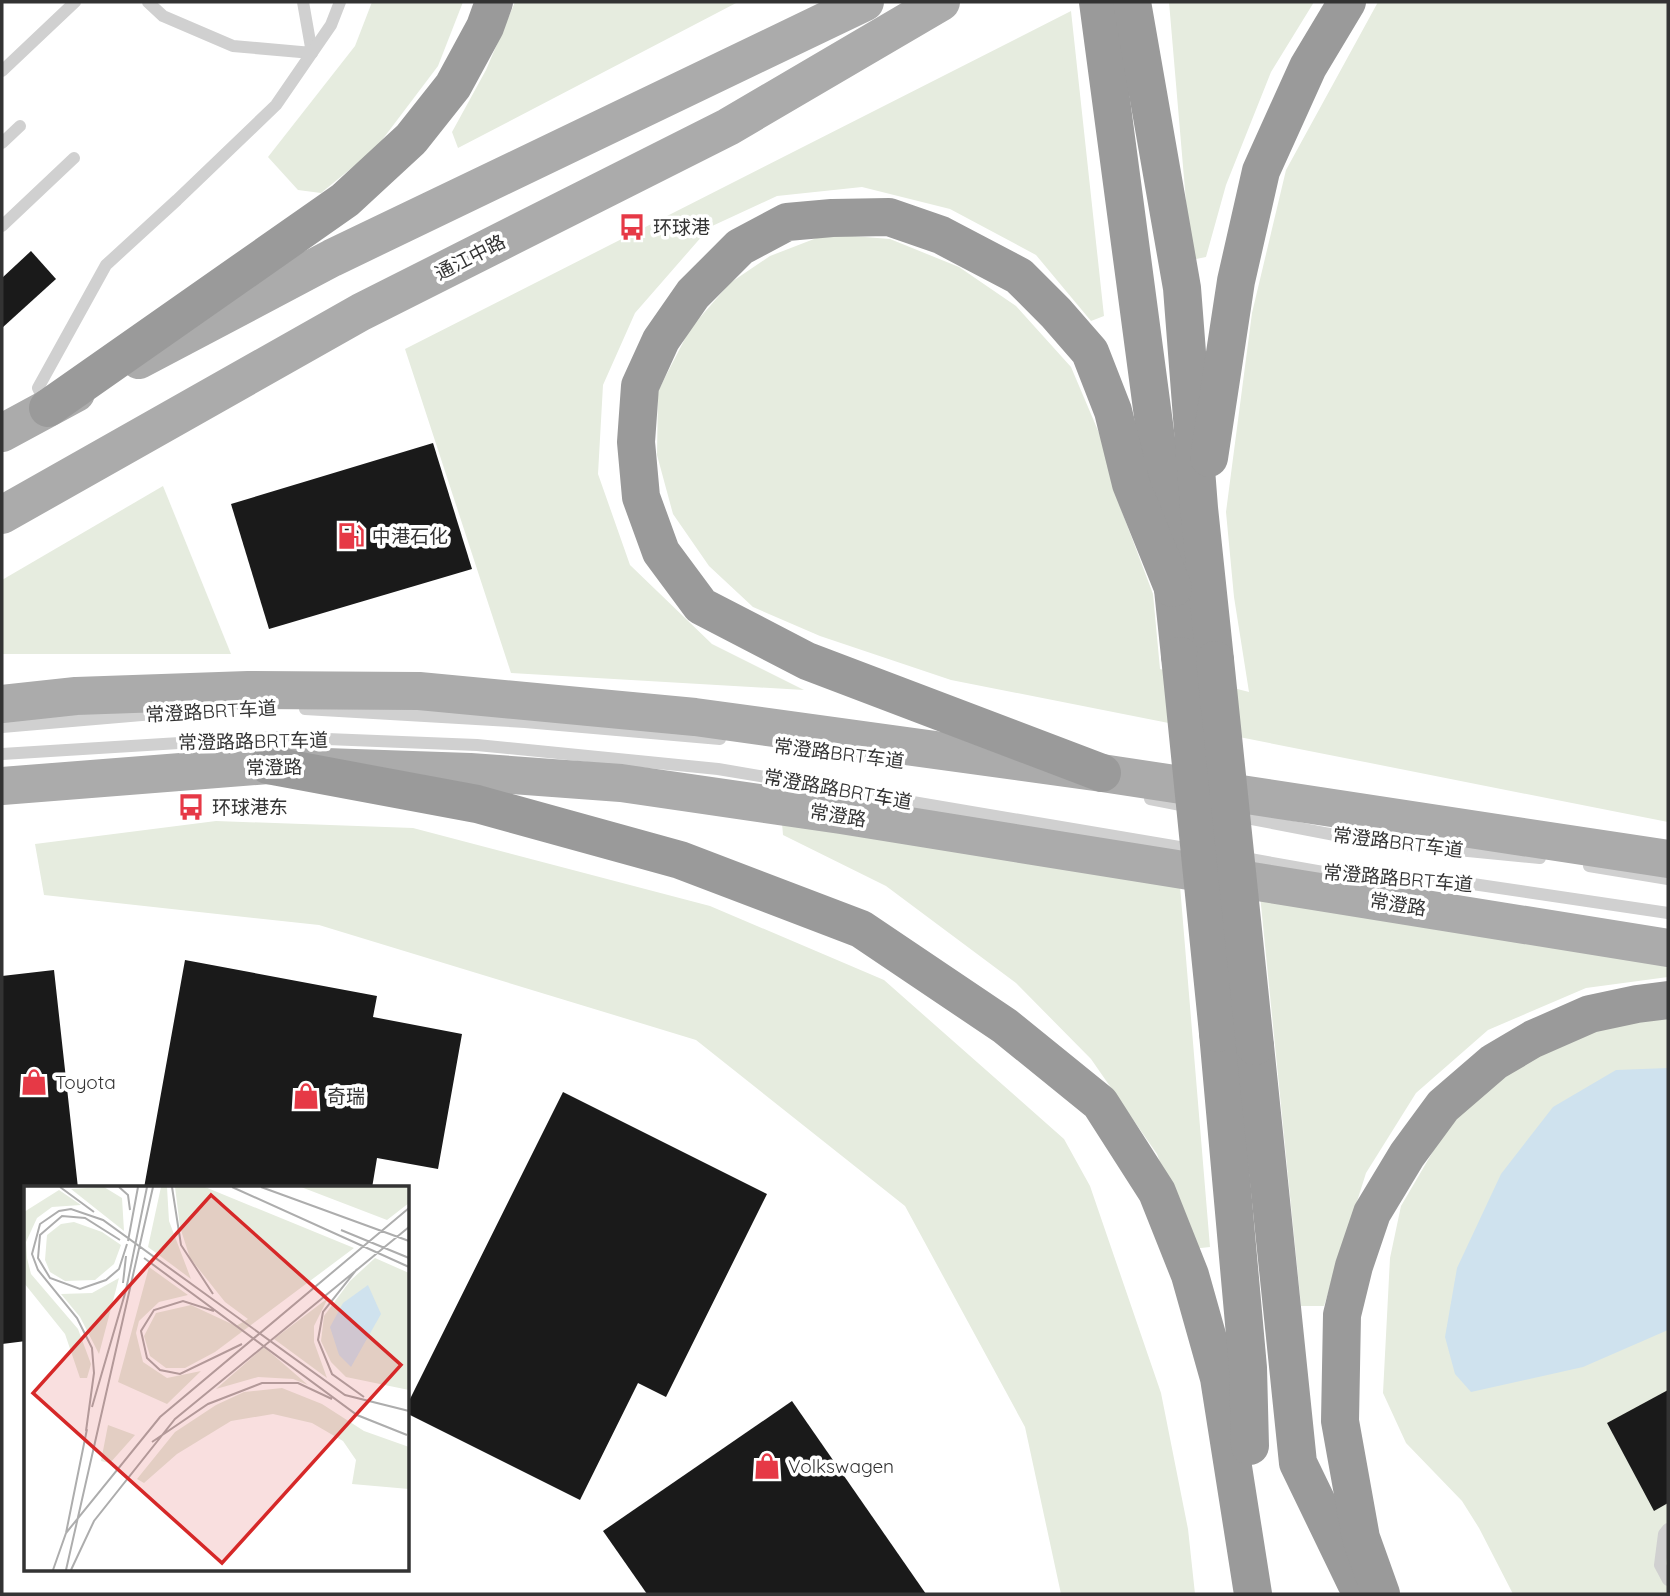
<svg xmlns="http://www.w3.org/2000/svg" width="1670" height="1596" viewBox="0 0 1670 1596" font-family="Quicksand,'Noto Sans SC',sans-serif">
<style>
.green{fill:#e6ecdf}
.water{fill:#cfe2ee}
.building{fill:#1a1a1a}
.lines{fill:none;stroke-linecap:round;stroke-linejoin:round}
.service{stroke:#d0d0d0;stroke-width:12}
.primary{stroke:#ababab;stroke-width:38}
.motorway{stroke:#9a9a9a;stroke-width:38}
.motorway-bridge{stroke:#9a9a9a;stroke-width:38}
.labels{text-anchor:middle;dominant-baseline:central;stroke-width:7;stroke-linejoin:round;paint-order:stroke}
.poi-label{font-size:19px;fill:#333;stroke:#fff;text-anchor:start}
.street-label{font-size:19px;fill:#333;stroke:#fff}
.inset-road{fill:none;stroke:#adadad;stroke-width:2}
.view{fill:#d62828;fill-opacity:0.15;stroke:#d62828;stroke-width:3.5}
.inset-edge{fill:none;stroke:#333;stroke-width:3.5}
</style>
<rect width="100%" height="100%" fill="#fff"/>
<g class="green">
<path d="M 372,2 L 463,2 L 438,66 L 376,148 L 321,193 L 298,190 L 268,157 L 355,46 Z"/>
<path d="M 515,2 L 738,2 L 458,148 L 452,132 L 486,70 Z"/>
<path d="M 1169,2 L 1314,2 L 1271,72 L 1226,185 L 1206,257 L 1191,260 Z"/>
<path d="M 1378,2 L 1668,2 L 1668,822 L 951,680 L 820,636 L 753,607 L 709,566 L 673,514 L 657,455 L 658,391 L 690,329 L 730,283 L 770,256 L 827,234 L 890,239 L 959,267 L 1016,306 L 1071,367 L 1102,440 L 1121,509 L 1153,594 L 1160,669 L 1249,692 L 1234,597 L 1226,512 L 1252,313 L 1286,170 Z"/>
<path d="M 1071,11 L 1104,316 L 1091,321 L 1036,255 L 950,209 L 862,187 L 777,196 L 710,227 L 635,313 L 603,385 L 598,474 L 630,565 L 712,644 L 804,690 L 511,673 L 405,349 Z"/>
<path d="M 163,486 L 231,654 L 2,654 L 2,580 Z"/>
<path d="M 216,821 L 413,828 L 710,906 L 884,980 L 1064,1139 L 1090,1186 L 1161,1393 L 1188,1529 L 1195,1594 L 1061,1594 L 1025,1427 L 905,1206 L 696,1040 L 319,925 L 44,895 L 35,844 Z"/>
<path d="M 782,823 L 1180,886 L 1210,1247 L 1192,1249 L 1157,1154 L 1091,1059 L 1016,983 L 886,886 L 783,835 Z"/>
<path d="M 1260,895 L 1668,961 L 1668,977 L 1586,988 L 1488,1030 L 1416,1093 L 1366,1173 L 1324,1306 L 1301,1306 Z"/>
<path d="M 1668,1017 L 1668,1594 L 1513,1594 L 1479,1528 L 1462,1501 L 1406,1443 L 1383,1393 L 1390,1258 L 1401,1206 L 1449,1124 L 1506,1069 L 1577,1033 Z"/>
</g>
<path class="water" d="M 1668,1068 L 1668,1330 L 1583,1367 L 1471,1392 L 1455,1374 L 1445,1337 L 1457,1268 L 1501,1174 L 1553,1107 L 1616,1070 Z"/>
<g class="building">
<path d="M 31,251 L 56,279 L 2,328 L 2,278 Z"/>
<path d="M 433,443 L 472,569 L 269,629 L 231,504 Z"/>
<path d="M 185,960 L 377,996 L 373,1017 L 462,1034 L 438,1169 L 377,1158 L 372,1188 L 144,1188 Z"/>
<path d="M 54,970 L 78,1188 L 26,1188 L 26,1341 L 2,1344 L 2,976 Z"/>
<path d="M 563,1092 L 767,1194 L 666,1397 L 638,1383 L 580,1500 L 408,1414 L 408,1403 Z"/>
<path d="M 1668,1390 L 1668,1503 L 1654,1511 L 1607,1423 Z"/>
<path d="M 792,1401 L 926,1594 L 647,1594 L 603,1531 Z"/>
</g>
<g class="lines">
<g class="service">
<path d="M 148,2 L 163,16 L 233,46 L 312,53 L 303,2"/>
<path d="M 2,71 L 75,2"/>
<path d="M 2,143 L 20,126"/>
<path d="M 2,226 L 74,158"/>
<path d="M 46,404 L 38,388 L 106,265 L 177,200 L 276,105 L 331,25 L 340,2"/>
<path d="M 305,709 L 525,722 L 720,739"/>
<path d="M 2,727 L 200,710"/>
<path d="M 2,754 L 277,737 L 477,745 L 718,769 L 1197,850"/>
<path d="M 1150,799 L 1191,807"/>
<path d="M 1236,816 L 1366,841 L 1540,858"/>
<path d="M 1239,857 L 1340,875 L 1466,883 L 1668,913"/>
<path d="M 1589,866 L 1668,879"/>
<path d="M 1668,1529 L 1664,1534 L 1660,1565 L 1668,1580"/>
</g>
<g class="primary">
<path d="M 139,360 L 332,258 L 865,2"/>
<path d="M 2,433 L 76,393"/>
<path d="M 2,515 L 361,312 L 728,127 L 941,2"/>
<path d="M 2,704 L 76,696 L 248,690 L 419,691 L 695,717 L 1102,773 L 1668,859"/>
<path d="M 2,786 L 268,765 L 470,772 L 621,783 L 841,815 L 1668,948"/>
</g>
<g class="motorway">
<path d="M 1098,2 L 1162,484 L 1180,656"/>
<path d="M 1132,2 L 1182,288 L 1199,508 L 1215,660"/>
<path d="M 48,408 L 345,200 L 411,139 L 453,86 L 485,27 L 494,2"/>
<path d="M 1209,458 L 1236,281 L 1261,171 L 1308,67 L 1347,2"/>
<path d="M 268,765 L 477,804 L 680,860 L 861,929 L 1005,1026 L 1100,1103 L 1157,1192 L 1190,1275 L 1219,1378 L 1253,1594"/>
<path d="M 1102,773 L 807,661 L 701,606 L 661,552 L 641,497 L 636,442 L 640,386 L 661,340 L 693,294 L 740,247 L 787,222 L 832,218 L 889,217 L 941,235 L 1019,276 L 1056,313 L 1090,352 L 1113,411 L 1131,484 L 1173,588"/>
<path d="M 1218,1033 L 1248,1368 L 1250,1446"/>
<path d="M 1255,1046 L 1298,1463 L 1356,1583"/>
<path d="M 1381,1594 L 1361,1538 L 1340,1421 L 1342,1315 L 1354,1266 L 1372,1213 L 1407,1155 L 1443,1106 L 1494,1062 L 1533,1039 L 1590,1014 L 1637,1004 L 1668,1000"/>
</g>
<g class="motorway-bridge">
<path d="M 1180,656 L 1218,1033"/>
<path d="M 1215,660 L 1255,1046"/>
</g>
</g>
<defs>
<symbol id="bus-bare" viewBox="-9 -9 18 18"><path d="M-5-6H5V4H4V6H2V4H-2V6H-4V4H-5ZM-3.5-4V0h7V-4ZM-3.5 1.2v1.5H-2V1.2ZM2 1.2v1.5H3.5V1.2Z" fill="#e63946" stroke="#fff" stroke-width="2.5" paint-order="stroke"/></symbol>
<symbol id="fuel-bare" viewBox="-9 -9 18 18"><path d="M-5.5-6h7V0h2V4h1.3V-2.5L3-4.5l.8-.8L6-3V5H2.5V1h-1V6h-7ZM-4.2-4.7v3.2H.2V-4.7Z" fill="#e63946" stroke="#fff" stroke-width="2.5" paint-order="stroke"/></symbol>
<symbol id="shop-bare" viewBox="-9 -9 18 18"><path d="M-5-2.5h2.3a2.7 3.5 0 0 1 5.4 0H5L5.5 6h-11ZM-1.5-2.5h3a1.5 2.3 0 0 0-3 0Z" fill="#e63946" stroke="#fff" stroke-width="2.5" paint-order="stroke"/></symbol>
</defs>
<g fill-rule="evenodd">
<use href="#bus-bare" x="613" y="208" width="38" height="38"/>
<use href="#fuel-bare" x="332" y="517" width="38" height="38"/>
<use href="#bus-bare" x="172" y="788" width="38" height="38"/>
<use href="#shop-bare" x="15" y="1063" width="38" height="38"/>
<use href="#shop-bare" x="287" y="1077" width="38" height="38"/>
<use href="#shop-bare" x="748" y="1447" width="38" height="38"/>
</g>
<g class="labels">
<g class="poi-label">
<text x="653" y="227">环球港</text>
<text x="372" y="536">中港石化</text>
<text x="212" y="807">环球港东</text>
<text x="55" y="1082">Toyota</text>
<text x="327" y="1096">奇瑞</text>
<text x="788" y="1466">Volkswagen</text>
</g>
<g class="street-label">
<text transform="translate(470 257) rotate(-27)">通江中路</text>
<text transform="translate(211 711) rotate(-3)">常澄路BRT车道</text>
<text transform="translate(253 741) rotate(-1)">常澄路路BRT车道</text>
<text transform="translate(839 753) rotate(7)">常澄路BRT车道</text>
<text transform="translate(274 767) rotate(-1)">常澄路</text>
<text transform="translate(838 789) rotate(10)">常澄路路BRT车道</text>
<text transform="translate(838 815) rotate(9)">常澄路</text>
<text transform="translate(1398 842) rotate(7)">常澄路BRT车道</text>
<text transform="translate(1398 878) rotate(5)">常澄路路BRT车道</text>
<text transform="translate(1398 904) rotate(9)">常澄路</text>
</g>
</g>
<g transform="translate(24 1186)">
<rect width="385" height="385" fill="#fff"/>
<path d="M 80,1 L 98,12 L 100,45 L 47,3 ZM 137,1 L 143,1 L 145,35 L 167,93 L 124,61 ZM 151,1 L 181,1 L 330,62 L 191,166 L 161,182 L 142,182 L 126,170 L 120,150 L 132,127 L 167,119 L 212,140 L 224,133 L 201,116 L 166,72 L 156,41 ZM 277,1 L 385,1 L 385,17 L 363,34 ZM 35,4 L 57,19 L 28,21 L 13,32 L 2,56 L 3,72 L 7,88 L 54,143 L 67,178 L 63,192 L 56,192 L 41,148 L 0,97 L 0,26 ZM 50,36 L 78,46 L 97,59 L 90,78 L 71,94 L 41,95 L 26,86 L 21,74 L 23,49 L 37,38 ZM 351,72 L 385,87 L 385,204 L 322,191 L 307,176 L 297,155 L 300,130 L 326,95 ZM 125,81 L 164,109 L 135,116 L 115,135 L 112,147 L 119,176 L 143,192 L 177,185 L 143,218 L 94,196 ZM 95,92 L 75,168 L 56,131 L 37,108 L 68,107 ZM 304,112 L 290,140 L 290,156 L 303,192 L 250,153 ZM 240,161 L 284,199 L 269,193 L 234,191 L 192,203 ZM 258,202 L 298,218 L 340,245 L 385,261 L 385,303 L 328,298 L 332,274 L 319,255 L 288,237 L 249,228 L 207,235 L 153,268 L 120,297 L 113,293 L 151,246 L 192,219 L 220,206 ZM 84,239 L 111,249 L 86,277 L 77,275 Z" fill="#e6ecdf"/>
<path d="M 344,99 L 357,128 L 327,181 L 315,169 L 306,141 L 319,117 Z" fill="#cfe2ee"/>
<path class="inset-road" d="M 36,1 L 70,26M 95,1 L 104,9 L 106,24M 148,1 L 157,59 L 189,108M 208,1 L 385,81M 237,1 L 385,55M 317,44 L 385,72M 96,54 L 61,32 L 38,30 L 16,49 L 14,72 L 26,92 L 56,103 L 82,94 L 95,83 L 103,58M 104,55 L 114,1M 120,72 L 333,229 L 383,249M 333,83 L 299,126 L 294,154 L 308,188 L 340,211M 99,97 L 102,70M 190,125 L 159,115 L 130,124 L 117,145 L 123,172 L 136,184 L 156,188 L 218,158M 68,221 L 102,104 L 123,1M 62,245 L 70,187 L 68,162 L 53,132 L 14,84 L 8,68 L 16,38 L 35,25 L 47,23 L 79,34 L 321,209 L 385,225M 128,256 L 184,218 L 238,197 L 274,197 L 308,213M 42,347 L 136,231 L 385,22M 29,384 L 42,347 L 63,243M 42,384 L 129,1M 47,384 L 70,335 L 151,233 L 385,41"/>
<path class="view" d="M 187,9 L 377,179 L 198,377 L 9,207 Z"/>
<rect width="385" height="385" class="inset-edge"/>
</g>
<rect width="1670" height="1596" fill="none" stroke="#333333" stroke-width="7"/>
</svg>
